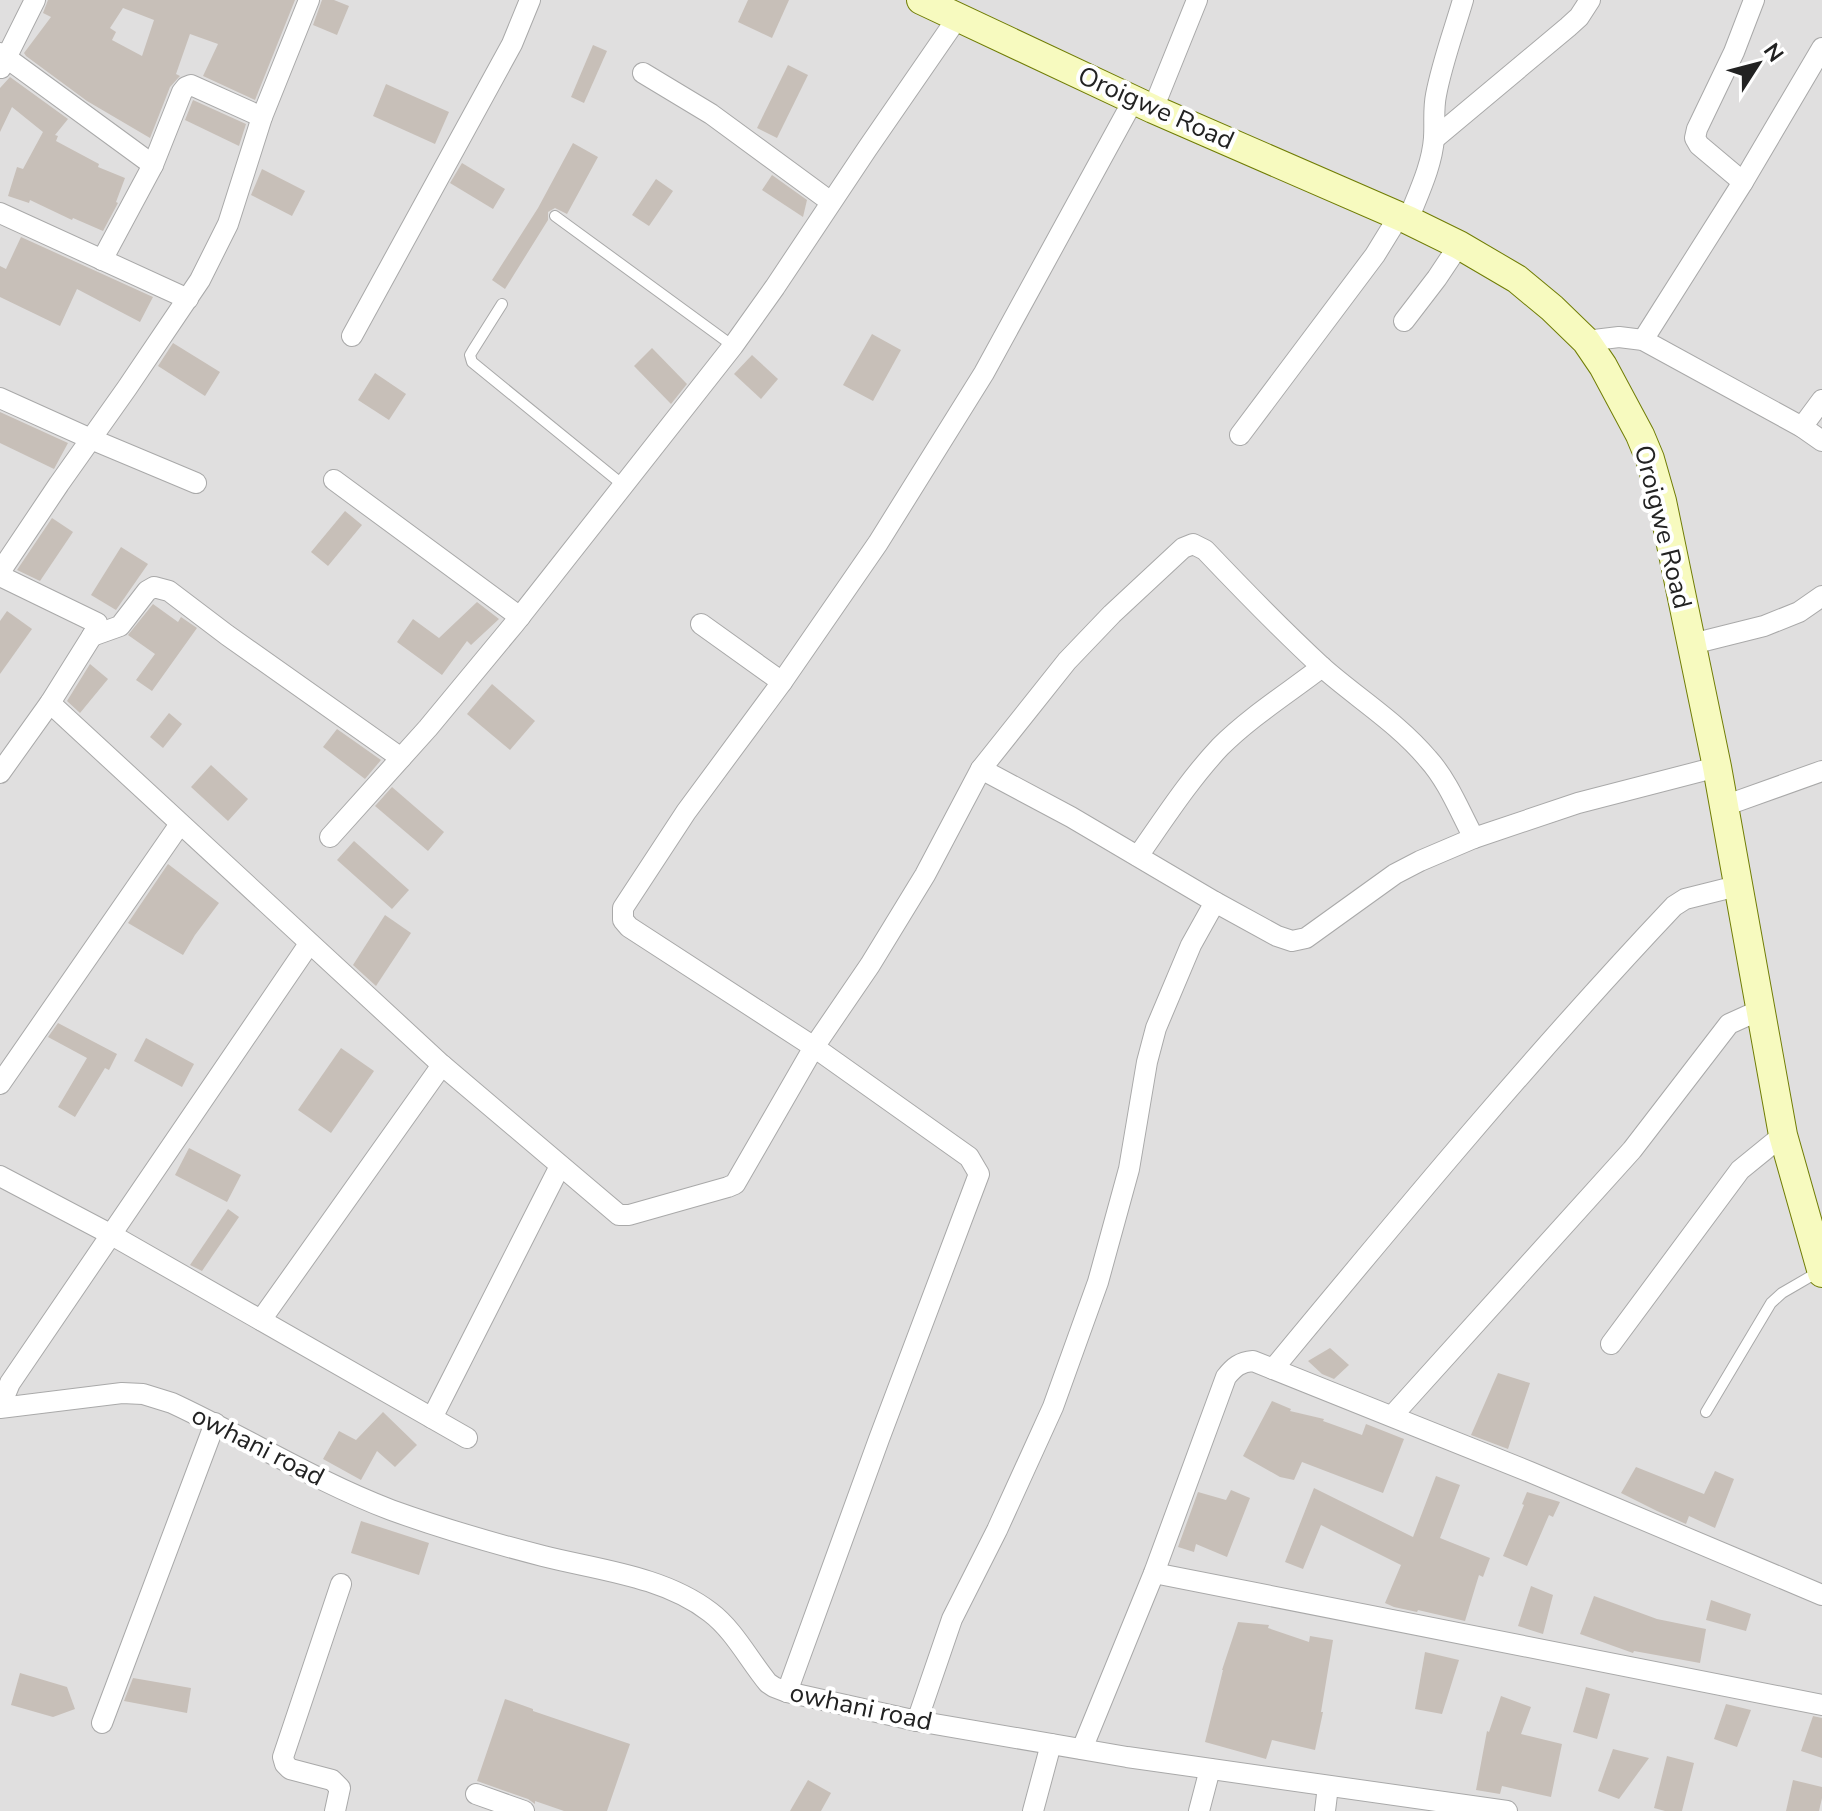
<svg xmlns="http://www.w3.org/2000/svg" width="1822" height="1811" viewBox="0 0 1822 1811" font-family="'Nunito Sans',sans-serif">
<style>
.residential{fill:#e0dfdf}
.building{fill:#c7bfb8;fill-rule:evenodd}
.lines{fill:none;stroke-linecap:round;stroke-linejoin:round}
.lane-casing{stroke:#a9a9a9;stroke-width:12}
.street-casing{stroke:#a9a9a9;stroke-width:22}
.secondary-casing{stroke:#707d05;stroke-width:30}
.lane{stroke:#fff;stroke-width:10}
.street{stroke:#fff;stroke-width:20}
.secondary{stroke:#f7fabf;stroke-width:28}
.labels{text-anchor:middle;dominant-baseline:central;stroke-width:8;stroke-linejoin:round;paint-order:stroke}
.street-label{font-size:26px;fill:#222;stroke:#fff}
</style>
<rect width="100%" height="100%" fill="#f2efe9"/>
<rect class="residential" x="0" y="0" width="1822" height="1811"/>
<g class="building">
<path d="M 48,0 L 295,0 L 255,100 L 203,76 L 218,44 L 190,34 L 176,74 L 180,76 L 170,87 L 150,138 L 87,101 L 26,56 L 24,53 L 51,17 L 43,13 ZM 123,8 L 154,20 L 142,56 L 112,40 L 116,32 L 110,28 Z"/>
<path d="M 322,0 L 334,0 L 349,6 L 337,35 L 313,25 Z"/>
<path d="M 748,0 L 789,0 L 772,38 L 738,22 Z"/>
<path d="M 593,45 L 607,51 L 584,103 L 571,97 Z"/>
<path d="M 788,65 L 808,75 L 777,138 L 757,128 Z"/>
<path d="M 10,77 L 68,119 L 55,135 L 58,136 L 56,141 L 99,164 L 98,167 L 125,178 L 116,202 L 118,203 L 103,231 L 73,218 L 72,220 L 30,200 L 29,203 L 8,196 L 17,167 L 23,169 L 43,132 L 12,107 L 0,132 L 0,88 Z"/>
<path d="M 386,84 L 449,112 L 435,144 L 373,116 Z"/>
<path d="M 193,100 L 246,124 L 239,146 L 185,120 Z"/>
<path d="M 573,143 L 598,157 L 567,214 L 555,208 L 548,212 L 548,220 L 505,289 L 492,280 L 538,208 Z"/>
<path d="M 462,163 L 505,189 L 493,209 L 450,183 Z"/>
<path d="M 262,169 L 305,191 L 292,216 L 251,195 Z"/>
<path d="M 772,175 L 807,200 L 803,217 L 762,190 Z"/>
<path d="M 656,179 L 673,191 L 649,226 L 632,215 Z"/>
<path d="M 21,237 L 153,297 L 140,322 L 77,289 L 60,326 L 0,297 L 0,266 L 6,269 Z"/>
<path d="M 872,334 L 901,350 L 873,401 L 843,385 Z"/>
<path d="M 173,343 L 220,372 L 205,396 L 158,366 Z"/>
<path d="M 652,348 L 687,384 L 671,404 L 634,366 Z"/>
<path d="M 752,355 L 778,379 L 761,399 L 734,374 Z"/>
<path d="M 375,373 L 406,394 L 389,420 L 358,400 Z"/>
<path d="M 0,412 L 68,443 L 54,469 L 0,443 Z"/>
<path d="M 345,511 L 362,525 L 328,566 L 311,552 Z"/>
<path d="M 52,518 L 73,532 L 40,581 L 17,570 Z"/>
<path d="M 121,547 L 148,564 L 116,610 L 91,595 Z"/>
<path d="M 477,602 L 499,619 L 471,645 L 467,641 L 442,675 L 397,642 L 413,619 L 439,638 Z"/>
<path d="M 153,604 L 178,622 L 181,617 L 197,628 L 152,691 L 136,680 L 155,654 L 128,635 Z"/>
<path d="M 7,611 L 32,629 L 0,674 L 0,621 Z"/>
<path d="M 90,664 L 108,679 L 80,713 L 67,701 Z"/>
<path d="M 492,684 L 535,721 L 510,750 L 467,714 Z"/>
<path d="M 169,713 L 182,724 L 163,748 L 150,737 Z"/>
<path d="M 337,729 L 381,760 L 365,779 L 323,747 Z"/>
<path d="M 211,765 L 248,799 L 228,821 L 191,787 Z"/>
<path d="M 392,787 L 444,832 L 428,851 L 375,806 Z"/>
<path d="M 354,841 L 409,890 L 392,909 L 337,860 Z"/>
<path d="M 168,864 L 219,903 L 195,935 L 183,955 L 128,923 Z"/>
<path d="M 385,915 L 411,933 L 376,986 L 353,965 Z"/>
<path d="M 58,1023 L 117,1054 L 109,1070 L 105,1068 L 75,1117 L 58,1107 L 87,1058 L 48,1037 Z"/>
<path d="M 146,1038 L 194,1064 L 182,1087 L 134,1061 Z"/>
<path d="M 341,1048 L 374,1071 L 331,1133 L 298,1110 Z"/>
<path d="M 189,1148 L 241,1175 L 227,1202 L 175,1175 Z"/>
<path d="M 228,1209 L 239,1217 L 202,1271 L 190,1265 Z"/>
<path d="M 1330,1348 L 1349,1365 L 1334,1379 L 1322,1374 L 1308,1361 Z"/>
<path d="M 1498,1373 L 1530,1383 L 1508,1449 L 1471,1435 Z"/>
<path d="M 1272,1401 L 1291,1409 L 1290,1411 L 1324,1419 L 1323,1421 L 1362,1435 L 1366,1424 L 1404,1439 L 1383,1493 L 1302,1462 L 1294,1480 L 1280,1477 L 1243,1456 Z"/>
<path d="M 383,1412 L 417,1445 L 395,1467 L 377,1451 L 361,1480 L 323,1459 L 339,1431 L 356,1440 Z"/>
<path d="M 1636,1467 L 1704,1494 L 1715,1471 L 1734,1479 L 1715,1528 L 1689,1516 L 1686,1524 L 1657,1511 L 1621,1493 Z"/>
<path d="M 1436,1476 L 1460,1485 L 1440,1538 L 1490,1558 L 1483,1577 L 1479,1575 L 1465,1621 L 1418,1610 L 1417,1612 L 1394,1607 L 1385,1603 L 1401,1565 L 1321,1525 L 1303,1569 L 1285,1562 L 1314,1488 L 1413,1537 Z"/>
<path d="M 1231,1490 L 1250,1498 L 1227,1557 L 1196,1544 L 1194,1552 L 1178,1547 L 1198,1492 L 1226,1500 Z"/>
<path d="M 1527,1492 L 1560,1502 L 1553,1517 L 1549,1515 L 1527,1566 L 1503,1556 L 1524,1505 L 1522,1504 Z"/>
<path d="M 361,1521 L 429,1543 L 419,1575 L 351,1553 Z"/>
<path d="M 1531,1586 L 1553,1595 L 1543,1634 L 1518,1626 Z"/>
<path d="M 1594,1596 L 1657,1619 L 1706,1629 L 1700,1663 L 1634,1651 L 1633,1653 L 1580,1634 Z"/>
<path d="M 1711,1600 L 1751,1614 L 1746,1631 L 1706,1620 Z"/>
<path d="M 1238,1622 L 1269,1625 L 1268,1628 L 1309,1642 L 1310,1636 L 1333,1640 L 1321,1712 L 1323,1712 L 1315,1750 L 1272,1740 L 1266,1759 L 1205,1742 L 1223,1670 L 1222,1670 Z"/>
<path d="M 1425,1652 L 1459,1660 L 1442,1714 L 1415,1709 Z"/>
<path d="M 20,1673 L 67,1687 L 75,1709 L 53,1717 L 11,1705 Z"/>
<path d="M 133,1678 L 191,1688 L 187,1713 L 124,1701 Z"/>
<path d="M 1586,1687 L 1610,1694 L 1597,1739 L 1573,1732 Z"/>
<path d="M 1501,1696 L 1531,1707 L 1521,1734 L 1562,1744 L 1551,1797 L 1502,1786 L 1500,1794 L 1476,1790 L 1487,1731 L 1489,1732 Z"/>
<path d="M 505,1699 L 533,1709 L 533,1711 L 630,1744 L 607,1811 L 564,1811 L 535,1801 L 535,1804 L 528,1799 L 477,1781 Z"/>
<path d="M 1726,1704 L 1751,1710 L 1737,1747 L 1714,1739 Z"/>
<path d="M 1813,1716 L 1822,1718 L 1822,1758 L 1801,1751 Z"/>
<path d="M 1613,1749 L 1649,1758 L 1619,1799 L 1598,1791 Z"/>
<path d="M 1667,1756 L 1694,1763 L 1682,1811 L 1665,1811 L 1654,1808 Z"/>
<path d="M 808,1780 L 831,1793 L 821,1811 L 790,1811 Z"/>
<path d="M 1793,1780 L 1822,1787 L 1822,1798 L 1819,1811 L 1786,1811 Z"/>
</g>
<g class="lines">
<defs>
<g id="lane">
<path d="M 555,216 L 733,346"/>
<path d="M 502,304 L 473,350 L 470,355 L 472,362 L 623,485"/>
<path d="M 1706,1412 L 1771,1303 L 1782,1293 L 1820,1271"/>
</g>
<g id="street">
<path d="M 0,53 L 153,165"/>
<path d="M 1,68 L 35,0"/>
<path d="M 643,73 L 711,114 L 831,202"/>
<path d="M 1153,109 L 1197,0"/>
<path d="M 1434,139 L 1568,27 L 1579,17 L 1590,0"/>
<path d="M 1743,182 L 1699,145 L 1695,138 L 1697,129 L 1734,52 L 1754,0"/>
<path d="M 0,213 L 188,299"/>
<path d="M 1408,220 C 1418,194 1432,166 1434,138 C 1435,123 1433,110 1436,95 C 1442,63 1454,31 1463,0"/>
<path d="M 102,260 L 153,165 L 182,92 L 186,87 L 191,85 L 262,117"/>
<path d="M 1404,321 L 1437,278 L 1459,245"/>
<path d="M 352,336 L 512,44 L 530,0"/>
<path d="M 1643,340 L 1743,182 L 1822,48"/>
<path d="M 1586,341 L 1619,337 L 1643,340 L 1802,427 L 1822,441"/>
<path d="M 0,398 L 91,439 L 196,483"/>
<path d="M 1802,427 L 1822,400"/>
<path d="M 1240,435 L 1375,255 L 1399,216"/>
<path d="M 334,480 L 520,617"/>
<path d="M 0,572 L 59,484 L 127,388 L 200,280 L 228,224 L 262,117 L 309,0"/>
<path d="M 0,576 L 97,623 L 97,628 L 50,703 L 0,773"/>
<path d="M 701,624 L 782,682"/>
<path d="M 92,636 L 120,626 L 147,591 L 154,587 L 169,591 L 227,635 L 401,758"/>
<path d="M 1692,644 L 1764,626 L 1799,612 L 1822,596"/>
<path d="M 50,703 L 442,1065 L 619,1215 L 629,1215 L 728,1187 L 735,1184 L 814,1047 L 870,965 L 925,875 L 981,769 L 1067,661 L 1112,614 L 1183,548 L 1193,544 L 1205,550 C 1243,590 1282,630 1322,667 C 1357,698 1398,723 1428,759 C 1448,781 1460,812 1474,838"/>
<path d="M 981,769 L 1071,817 L 1215,902 L 1277,936 L 1292,941 L 1306,938 L 1395,874 L 1420,861 L 1474,838 L 1578,803 L 1717,767"/>
<path d="M 1724,806 L 1822,771"/>
<path d="M 330,837 L 428,728 L 515,623 L 733,346 L 775,287 L 867,149 L 958,17"/>
<path d="M 1138,856 C 1164,819 1189,780 1220,747 C 1250,717 1288,693 1322,667"/>
<path d="M 0,1084 L 180,824"/>
<path d="M 0,1176 L 110,1234 L 467,1438"/>
<path d="M 261,1320 L 442,1065"/>
<path d="M 1611,1344 L 1740,1170 L 1783,1135"/>
<path d="M 1273,1369 C 1403,1212 1534,1054 1674,906 L 1685,899 L 1737,886"/>
<path d="M 0,1407 L 10,1383 L 309,944"/>
<path d="M 0,1408 L 122,1393 L 143,1394 L 172,1403 C 245,1437 315,1481 391,1510 C 441,1528 492,1543 543,1556 C 598,1570 663,1576 710,1612 C 734,1630 749,1660 768,1683 L 774,1687 L 787,1692 L 917,1721 L 1127,1757 L 1507,1811"/>
<path d="M 1392,1416 L 1632,1150 L 1729,1024 L 1760,1010"/>
<path d="M 432,1418 L 560,1166"/>
<path d="M 1154,1573 L 1822,1705"/>
<path d="M 787,1692 L 879,1439 L 979,1174 L 969,1157 L 814,1047 L 629,927 L 623,920 L 623,908 L 686,812 L 782,682 L 878,543 L 984,373 L 1134,99"/>
<path d="M 917,1721 L 952,1619 L 997,1530 L 1053,1407 L 1098,1282 L 1129,1169 L 1147,1062 L 1156,1028 L 1191,945 L 1215,902"/>
<path d="M 102,1723 L 215,1423"/>
<path d="M 1082,1749 L 1154,1573 L 1226,1377 C 1234,1367 1240,1362 1253,1361 L 1530,1472 L 1822,1595"/>
<path d="M 476,1794 L 524,1811"/>
<path d="M 335,1811 L 340,1788 L 332,1780 L 290,1769 L 285,1764 L 283,1757 L 341,1584"/>
<path d="M 1033,1811 L 1051,1744"/>
<path d="M 1199,1811 L 1210,1769"/>
<path d="M 1325,1811 L 1328,1786"/>
</g>
<path id="secondary" d="M 921,0 L 1153,109 L 1408,220 L 1459,245 L 1517,279 L 1552,308 L 1586,341 L 1603,366 L 1640,435 L 1650,459 L 1662,501 L 1717,767 L 1783,1135 L 1822,1273"/>
</defs>
<use href="#lane" class="lane-casing"/>
<use href="#street" class="street-casing"/>
<use href="#secondary" class="secondary-casing"/>
<use href="#lane" class="lane"/>
<use href="#street" class="street"/>
<use href="#secondary" class="secondary"/>
</g>
<g class="labels">
<g class="street-label">
<text transform="translate(1156 108) rotate(24)">Oroigwe Road</text>
<text transform="translate(1663 527) rotate(76)">Oroigwe Road</text>
<text transform="translate(258 1446) rotate(27)">owhani road</text>
<text transform="translate(861 1707) rotate(12)">owhani road</text>
</g>
</g>
<g transform="translate(1758 64) rotate(54)" stroke="#ffffff" stroke-width="6" paint-order="stroke">
<path d="M0-6L14 30L0 20L-14 30Z" fill="#222222"/>
<text y="-12" font-size="22" font-weight="bold" text-anchor="middle" fill="#222222">N</text>
</g>
</svg>
